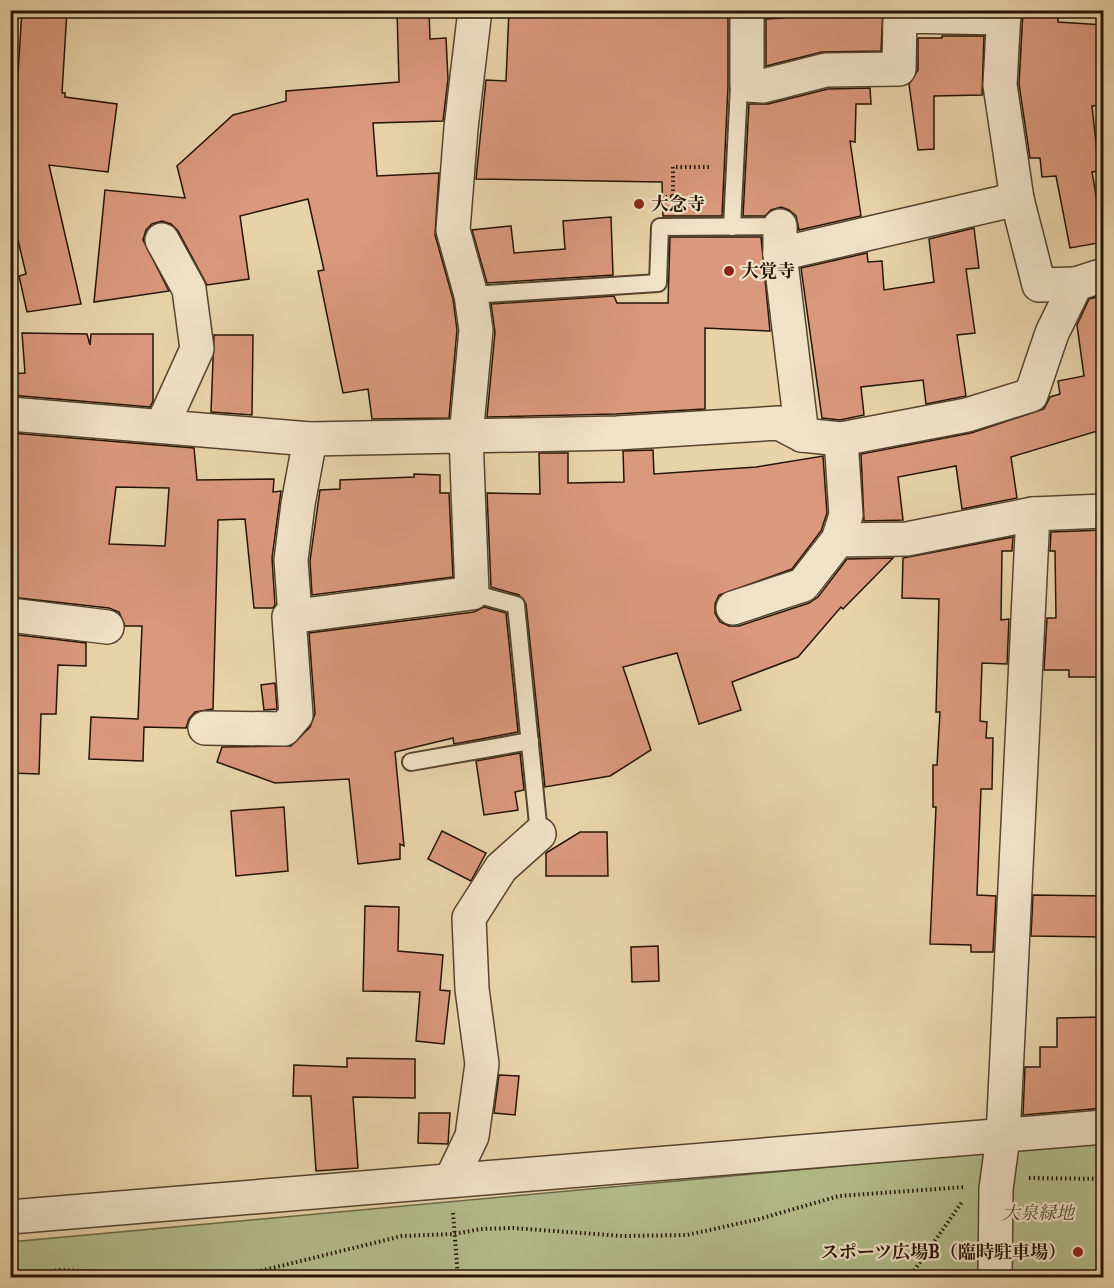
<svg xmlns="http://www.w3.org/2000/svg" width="1114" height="1288" viewBox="0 0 1114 1288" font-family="'IM FELL Great Primer','Noto Serif JP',serif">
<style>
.green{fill:#b3bd8b;stroke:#6c6948;stroke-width:1.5}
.building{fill:#da987c;stroke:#251505;stroke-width:1.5;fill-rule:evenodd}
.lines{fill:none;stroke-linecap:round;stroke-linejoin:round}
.lane-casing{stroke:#56442e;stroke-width:20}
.street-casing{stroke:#56442e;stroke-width:36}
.path{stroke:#251505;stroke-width:4;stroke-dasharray:1.5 3;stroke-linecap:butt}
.lane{stroke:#f0e2c7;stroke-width:16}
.street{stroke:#f0e2c7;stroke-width:33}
.poi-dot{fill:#8f2418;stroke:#f0e2c7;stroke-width:2}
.labels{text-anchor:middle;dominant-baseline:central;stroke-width:4.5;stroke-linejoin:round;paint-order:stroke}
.poi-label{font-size:18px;font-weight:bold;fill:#251505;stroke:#f0e2c7;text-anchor:start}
.park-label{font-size:18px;font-style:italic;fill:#50472d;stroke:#f0e2c7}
</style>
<rect width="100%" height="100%" fill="#e8d3a9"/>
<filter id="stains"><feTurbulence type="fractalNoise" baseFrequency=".00333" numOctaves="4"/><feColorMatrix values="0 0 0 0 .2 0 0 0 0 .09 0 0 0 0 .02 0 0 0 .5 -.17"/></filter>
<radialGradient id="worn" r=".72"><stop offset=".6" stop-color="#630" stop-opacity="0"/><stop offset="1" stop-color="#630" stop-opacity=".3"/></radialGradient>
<path class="green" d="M 1103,1142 L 1103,1277 L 11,1278 L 10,1242 Z"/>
<g class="building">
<path d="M 22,10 L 67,10 L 62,93 L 65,93 L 65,97 L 117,104 L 108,172 L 49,165 L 81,304 L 27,312 L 19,276 L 26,274 L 10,206 L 10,137 L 15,89 L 17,89 Z"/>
<path d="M 397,10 L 429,10 L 430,39 L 446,38 L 448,79 L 443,121 L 373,123 L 377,176 L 439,173 L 435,235 L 453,299 L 457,330 L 449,418 L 372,419 L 368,389 L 343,393 L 318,271 L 324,270 L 308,199 L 240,216 L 249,279 L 207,285 L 178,231 L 171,224 L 162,221 L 152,224 L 146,230 L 143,240 L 169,291 L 94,302 L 105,190 L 185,198 L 177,166 L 233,115 L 286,101 L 286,91 L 399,82 Z"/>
<path d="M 509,10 L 728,10 L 728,86 L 722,216 L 663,216 L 662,182 L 476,179 L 486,80 L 506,81 Z"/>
<path d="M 784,10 L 883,10 L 881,51 L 822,52 L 766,66 L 766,19 L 784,18 Z"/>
<path d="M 1023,10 L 1058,10 L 1058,22 L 1104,25 L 1104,105 L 1092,106 L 1099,171 L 1092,172 L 1104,242 L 1070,248 L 1056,176 L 1042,177 L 1040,158 L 1030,158 L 1019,84 Z"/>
<path d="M 942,36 L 984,36 L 982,95 L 934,96 L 934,149 L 918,150 L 909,84 L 918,70 L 918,38 L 942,38 Z"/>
<path d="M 870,88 L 871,104 L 856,104 L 855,142 L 850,141 L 861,216 L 799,230 L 796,216 L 789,210 L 781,207 L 771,210 L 765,216 L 743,216 L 749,104 L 768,104 L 828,89 Z"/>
<path d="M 611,217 L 613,275 L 487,283 L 472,230 L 511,226 L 514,253 L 565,249 L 563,221 Z"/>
<path d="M 974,228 L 979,268 L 966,269 L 975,333 L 957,335 L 966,396 L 926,404 L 923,380 L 861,387 L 864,415 L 840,420 L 822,418 L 801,268 L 867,253 L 868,262 L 882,261 L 884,290 L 934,282 L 929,239 Z"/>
<path d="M 670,237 L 761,237 L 770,331 L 705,328 L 705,409 L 616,414 L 487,417 L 495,332 L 491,304 L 614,296 L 617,303 L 668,303 Z"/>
<path d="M 1104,295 L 1104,429 L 1011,457 L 1017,498 L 962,509 L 956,466 L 898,477 L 903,520 L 864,521 L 861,454 L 971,433 L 1044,409 L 1050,397 L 1060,394 L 1058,381 L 1084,376 L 1077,325 L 1089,299 Z"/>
<path d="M 22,333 L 87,334 L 90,345 L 91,334 L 153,334 L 153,401 L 150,407 L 10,395 L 10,374 L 25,373 Z"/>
<path d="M 214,335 L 253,335 L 252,415 L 211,412 Z"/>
<path d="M 11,433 L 194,448 L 197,480 L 274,479 L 273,492 L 281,491 L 272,558 L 275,605 L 273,608 L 254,608 L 245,519 L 218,520 L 213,709 L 195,712 L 189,719 L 186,728 L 144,727 L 143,761 L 89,759 L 91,717 L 138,719 L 142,626 L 125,626 L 119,612 L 109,608 L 10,597 ZM 116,487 L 169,488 L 165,546 L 109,544 Z"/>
<path d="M 653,450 L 654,474 L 756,467 L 823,456 L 827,513 L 821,531 L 792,569 L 719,595 L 715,604 L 715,613 L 720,622 L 729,626 L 739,626 L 809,603 L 818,597 L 847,559 L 893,558 L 843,609 L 841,607 L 798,657 L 732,682 L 741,710 L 699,724 L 677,653 L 623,667 L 651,750 L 610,776 L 545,787 L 526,604 L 519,595 L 491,587 L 487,493 L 540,494 L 539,453 L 568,453 L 568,483 L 624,482 L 623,451 Z"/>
<path d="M 414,474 L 440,475 L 440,493 L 449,493 L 453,577 L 312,595 L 310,561 L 320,490 L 340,489 L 340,480 L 414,477 Z"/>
<path d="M 1104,530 L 1104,677 L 1069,677 L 1069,670 L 1044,670 L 1047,618 L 1056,618 L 1055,551 L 1050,551 L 1051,532 Z"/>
<path d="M 1013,537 L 1012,551 L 1002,551 L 1001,620 L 1009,619 L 1007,664 L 982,663 L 980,721 L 987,722 L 986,738 L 993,738 L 992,789 L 981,789 L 977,895 L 996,896 L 993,952 L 971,952 L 971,945 L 930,944 L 936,807 L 933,807 L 933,765 L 937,765 L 940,712 L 936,712 L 939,599 L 902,598 L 903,558 Z"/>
<path d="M 484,607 L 506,613 L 518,732 L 454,744 L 453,738 L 395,752 L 404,846 L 400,844 L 400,859 L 358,864 L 349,779 L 275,783 L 217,762 L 222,747 L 291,746 L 310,727 L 315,714 L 309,633 L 474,612 Z"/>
<path d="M 10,634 L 86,643 L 86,666 L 58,665 L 56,714 L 41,714 L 39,774 L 10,773 Z"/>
<path d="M 275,683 L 277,709 L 264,710 L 261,685 Z"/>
<path d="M 520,753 L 524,790 L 515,792 L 518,810 L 484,815 L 476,761 Z"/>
<path d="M 284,807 L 288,871 L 236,876 L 231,811 Z"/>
<path d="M 442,831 L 486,853 L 471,881 L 428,859 Z"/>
<path d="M 580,832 L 607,832 L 608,876 L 546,876 L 546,853 Z"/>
<path d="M 1033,895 L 1104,896 L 1104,937 L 1031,936 Z"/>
<path d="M 365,906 L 399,907 L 398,951 L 443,955 L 440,990 L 450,991 L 444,1044 L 416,1041 L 420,992 L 363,991 Z"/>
<path d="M 658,946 L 659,981 L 632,982 L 631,947 Z"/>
<path d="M 1104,1017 L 1104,1108 L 1023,1115 L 1025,1067 L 1040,1067 L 1040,1047 L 1057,1047 L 1057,1018 Z"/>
<path d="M 347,1058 L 415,1059 L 415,1098 L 353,1097 L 358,1168 L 316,1171 L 311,1096 L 293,1096 L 294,1065 L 347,1067 Z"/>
<path d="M 499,1075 L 519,1076 L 515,1115 L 494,1113 Z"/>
<path d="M 419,1113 L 450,1113 L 448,1144 L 418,1143 Z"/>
</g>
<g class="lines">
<defs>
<g id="lane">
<path d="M 732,227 L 739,86 L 747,85"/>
<path d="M 471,295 L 658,283 L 660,227 L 780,226"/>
<path d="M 472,593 L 516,605 L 539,834"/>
<path d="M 411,762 L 530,741"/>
</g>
<g id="street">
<path d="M 747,10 L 747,85 L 763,86 L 826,70 L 899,69 L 900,16 L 1004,18"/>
<path d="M 1004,10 L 1000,85 L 1017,199 L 1039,285 L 1076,284"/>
<path d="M 780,226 L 780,254 L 1017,199"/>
<path d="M 780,254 L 802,435"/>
<path d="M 10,414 L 310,439 L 617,433 L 779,423 L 802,435 L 841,439 L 967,415 L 1031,395 L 1052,333 L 1076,284 L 1104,275"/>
<path d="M 162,426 L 197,349 L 189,289 L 162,240"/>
<path d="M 838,540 L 846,515 L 841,439"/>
<path d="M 733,608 L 803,585 L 838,540 L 907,539 L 1033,514 L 1104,511"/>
<path d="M 10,615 L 107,627"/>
<path d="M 295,616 L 291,560 L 298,504 L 310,439"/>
<path d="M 205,728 L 284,729 L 296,715 L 289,617 L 472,593 L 466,436 L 476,330 L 471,295 L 453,230 L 461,128 L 475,10"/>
<path d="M 451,1180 L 472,1136 L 482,1064 L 472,989 L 469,918 L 501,868 L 539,834"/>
<path d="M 10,1217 L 1104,1127"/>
<path d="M 995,1278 L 996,1189 L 1003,1137 L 1033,514"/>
</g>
</defs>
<use href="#lane" class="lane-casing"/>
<use href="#street" class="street-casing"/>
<g class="path">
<path d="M 661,197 L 673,197 L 673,167 L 712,167"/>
<path d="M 1029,1178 L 1104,1179"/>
<path d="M 453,1213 L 458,1278"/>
<path d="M 10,1277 L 60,1270 L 207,1276 L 244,1275 L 402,1236 L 454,1234 L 481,1229 L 513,1228 L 622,1236 L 687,1235 L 759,1219 L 839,1196 L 965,1187"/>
<path d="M 909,1278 L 962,1202"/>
</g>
<use href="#lane" class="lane"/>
<use href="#street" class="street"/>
</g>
<g class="poi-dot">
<circle cx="639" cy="204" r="6"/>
<circle cx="729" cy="271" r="6"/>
<circle cx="1078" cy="1252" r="6"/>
</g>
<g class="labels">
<g class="poi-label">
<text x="651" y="204">大念寺</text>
<text x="741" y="271">大覚寺</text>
<text x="1066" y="1252" text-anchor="end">スポーツ広場B（臨時駐車場）</text>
</g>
<g class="park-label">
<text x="1038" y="1213">大泉緑地</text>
</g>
</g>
<rect width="1114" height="1288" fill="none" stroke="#e8d3a9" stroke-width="36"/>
<rect x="12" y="12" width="1090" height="1264" fill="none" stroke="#251505" stroke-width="3"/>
<rect x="18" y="18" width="1078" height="1252" fill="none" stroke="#251505" stroke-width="1.5"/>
<rect width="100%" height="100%" filter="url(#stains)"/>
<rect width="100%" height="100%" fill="url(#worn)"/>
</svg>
